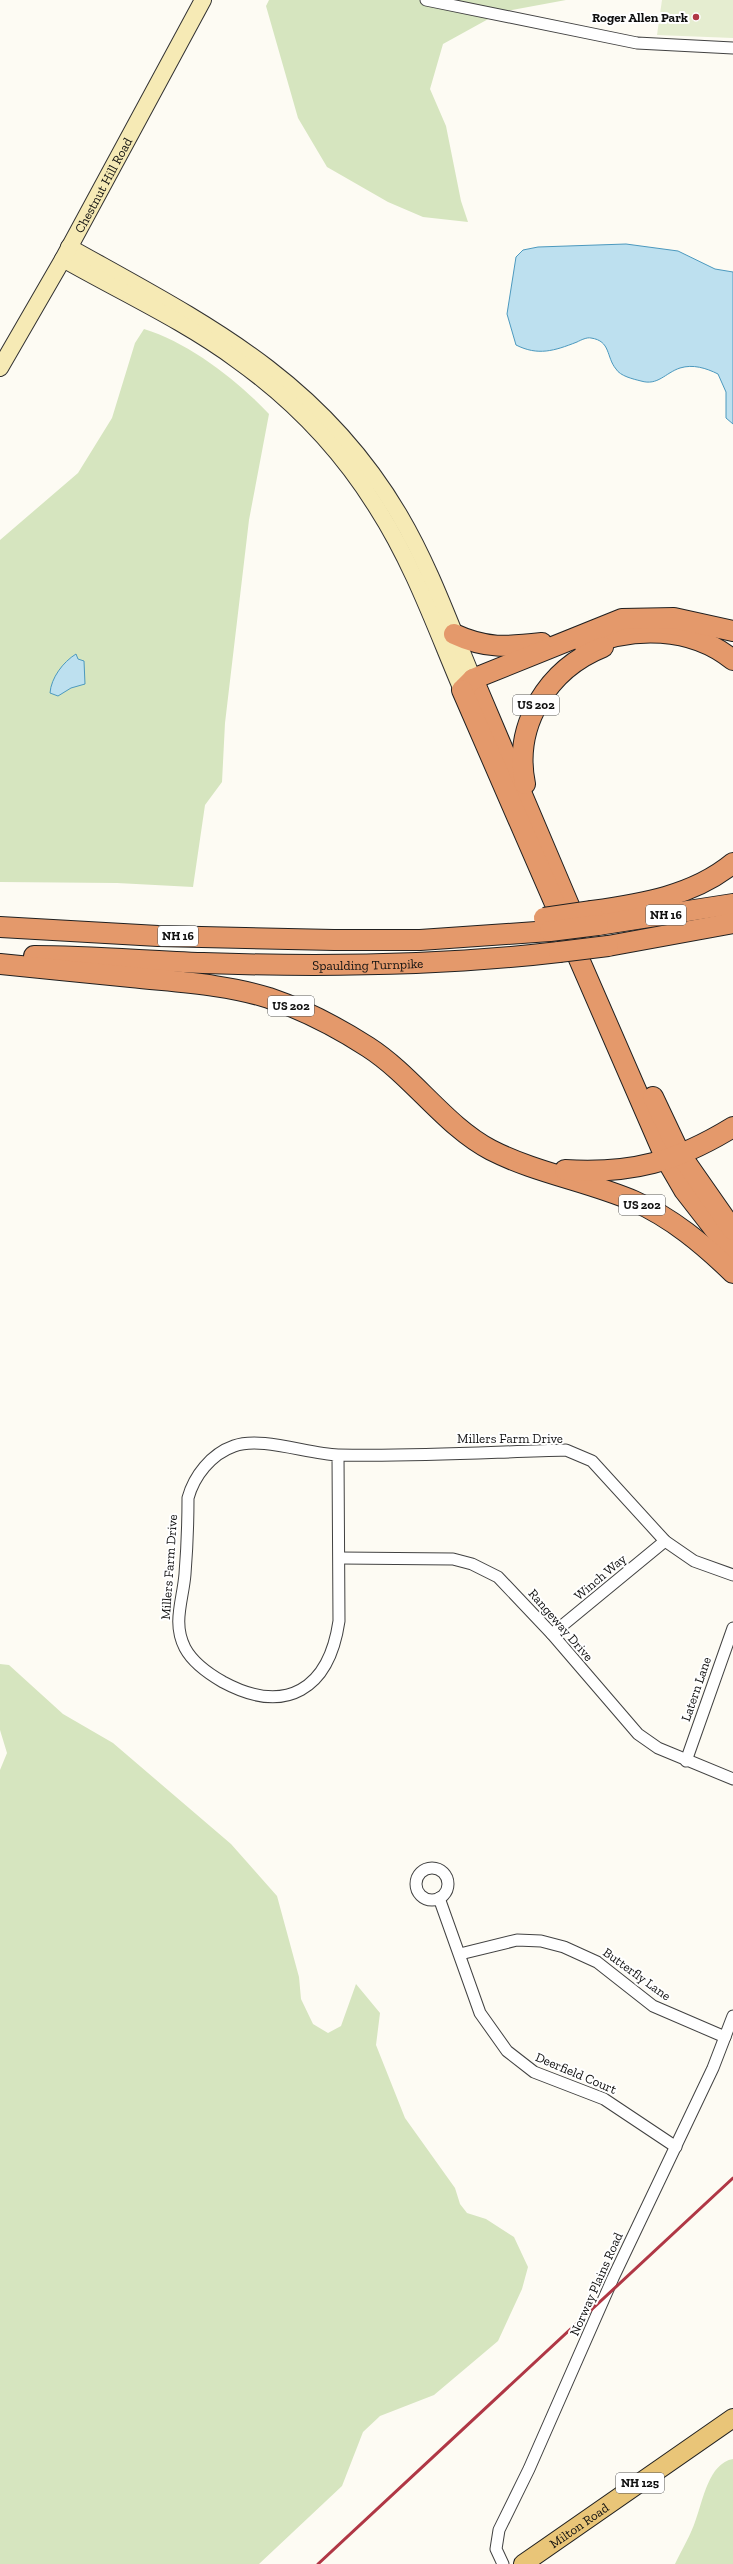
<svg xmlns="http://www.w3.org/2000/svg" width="733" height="2564" viewBox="0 0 733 2564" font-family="'Zilla Slab',serif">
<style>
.green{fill:#d6e5bf}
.pitch{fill:#e5edd0}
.water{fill:#bde0ef;stroke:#4c99be}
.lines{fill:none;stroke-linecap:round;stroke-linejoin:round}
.street-casing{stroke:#424242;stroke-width:13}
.secondary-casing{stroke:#313131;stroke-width:18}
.primary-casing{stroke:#202020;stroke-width:20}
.highway-casing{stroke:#202020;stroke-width:22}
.street{stroke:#fff;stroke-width:11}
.secondary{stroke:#f6eab5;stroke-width:16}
.primary{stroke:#e9c578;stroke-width:18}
.highway{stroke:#e4996b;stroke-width:20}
.rail{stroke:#b03745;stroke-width:3}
.highway-bridge-casing{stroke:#202020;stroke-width:22;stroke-linecap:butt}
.highway-bridge{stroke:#e4996b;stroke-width:20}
.poi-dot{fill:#b03745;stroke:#fff;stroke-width:1.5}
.labels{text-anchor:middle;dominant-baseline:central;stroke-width:4;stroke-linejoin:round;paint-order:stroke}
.shield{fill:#fff;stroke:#575757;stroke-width:1}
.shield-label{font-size:12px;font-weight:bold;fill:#0f0f0f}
.poi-label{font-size:13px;font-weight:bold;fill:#0f0f0f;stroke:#fff;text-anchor:end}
.street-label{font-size:13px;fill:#0f0f0f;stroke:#fff}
</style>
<rect width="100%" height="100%" fill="#fdfbf3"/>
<g class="green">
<path d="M 269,0 L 566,0 L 501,12 L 443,44 L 430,89 L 446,126 L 461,201 L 468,222 L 423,217 L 388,202 L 327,167 L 298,118 L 266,6 Z"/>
<path d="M 144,329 C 189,343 236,379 269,414 L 249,520 L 225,723 L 222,782 L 205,805 L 193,887 L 117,883 L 0,882 L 0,540 L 78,473 L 112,418 L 135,343 Z"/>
<path d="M 0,1664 L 9,1665 L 63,1714 L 113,1743 L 231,1844 L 277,1896 L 299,1977 L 301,1999 L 313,2024 L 328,2033 L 341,2026 L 356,1984 L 380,2013 L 376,2045 L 405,2118 L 455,2188 L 460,2204 L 467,2213 L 486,2219 L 514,2237 L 528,2267 L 522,2289 L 498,2341 L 434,2395 L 380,2416 L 363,2432 L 342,2486 L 259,2564 L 0,2564 L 0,1770 L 7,1753 L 0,1730 Z"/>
<path d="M 733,2459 L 733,2564 L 675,2564 C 682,2549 691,2535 696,2519 C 703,2500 709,2463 733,2459 Z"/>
</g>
<path class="pitch" d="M 662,0 L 733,0 L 733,38 L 657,35 Z"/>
<g class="water">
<path d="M 626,244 L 678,251 L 715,269 L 733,272 L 733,424 L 726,418 L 726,392 L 718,374 C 706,368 693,364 680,368 C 665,373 658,386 641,381 C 633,379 620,376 616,369 C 606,357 611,341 591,338 C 587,337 581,340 577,342 C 554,351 538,356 516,345 L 507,314 L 516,257 L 523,250 L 538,247 Z"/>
<path d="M 76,654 L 78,659 L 84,661 L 85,684 L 71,688 L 58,696 L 50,693 C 51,678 63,662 76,654 Z"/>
</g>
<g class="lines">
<defs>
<g id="street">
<path d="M 426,0 L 637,43 L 733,48"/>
<path d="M 338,1455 L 339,1621 C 329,1689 286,1716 223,1682 C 209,1674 193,1663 185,1648 C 172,1623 183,1600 185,1574 C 187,1549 188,1524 188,1498 C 194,1476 211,1454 234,1446 C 261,1436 308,1454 338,1455 C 414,1457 490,1452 566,1450 L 592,1461 L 665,1541 L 694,1561 L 733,1575"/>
<path d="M 340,1558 L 453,1559 L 472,1564 L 498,1577 L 552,1634 L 638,1734 L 658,1748 L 733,1779"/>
<path d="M 552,1634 L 665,1541"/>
<path d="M 686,1761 L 733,1628"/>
<circle cx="432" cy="1884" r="16"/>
<path d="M 439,1898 L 480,2013 L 507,2051 L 534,2072 L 604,2099 L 676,2147"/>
<path d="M 460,1954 L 517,1940 L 541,1941 L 564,1947 L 597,1962 L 653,2006 L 725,2037"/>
<path d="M 503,2564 L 496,2549 L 499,2530 L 529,2469 L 613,2278 L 713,2068 L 733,2016"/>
</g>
<g id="secondary">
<path d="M 69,247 C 203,322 319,378 400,516 C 430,567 450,624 473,679"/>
<path d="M 63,259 C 119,291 186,322 237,360 C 293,400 341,450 377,508 C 413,564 436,629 462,690"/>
<path id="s1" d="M 0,368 L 63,259 L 203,0"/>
</g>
<g id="primary">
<path id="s2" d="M 523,2564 L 733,2418"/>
</g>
<g id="highway">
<path d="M 454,634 C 486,649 507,647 542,643"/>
<path d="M 585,646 C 633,626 691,626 733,660"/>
<path d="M 473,679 L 579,929"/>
<path d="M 464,688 L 473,679 L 622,619 L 674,618 L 733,631"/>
<path d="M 462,690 L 666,1159 L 684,1190 L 733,1253"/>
<path d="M 525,784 C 513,725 548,669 603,647"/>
<path d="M 592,911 C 641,904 693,896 733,863"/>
<path d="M 598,925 L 733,904"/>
<path d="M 0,927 L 158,936 L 334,940 L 420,940 L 550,931"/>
<path d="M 608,946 L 733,923"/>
<path id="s3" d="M 34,956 C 90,956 146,961 203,963 C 321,967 442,966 559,952"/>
<path d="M 0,964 C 44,968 87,973 131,977 C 177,982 225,984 269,998 C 304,1010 337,1027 368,1047 C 413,1076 445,1126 491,1150 C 536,1173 587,1181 634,1201 C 672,1218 703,1244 733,1273"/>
<path d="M 653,1097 L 680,1154 L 733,1230"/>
<path d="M 565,1170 C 632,1174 676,1162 733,1127"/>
</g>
</defs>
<use href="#street" class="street-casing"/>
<use href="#secondary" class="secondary-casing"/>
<use href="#primary" class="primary-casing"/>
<use href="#highway" class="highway-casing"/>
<use href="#street" class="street"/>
<use href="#secondary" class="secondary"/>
<use href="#primary" class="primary"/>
<use href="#highway" class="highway"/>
<path class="rail" d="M 318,2564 L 733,2178"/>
<defs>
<g id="highway-bridge">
<path d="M 544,918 L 592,911"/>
<path d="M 550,931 L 598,925"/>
<path d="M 559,952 L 608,946"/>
</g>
</defs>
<use href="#highway-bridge" class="highway-bridge-casing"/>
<use href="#highway-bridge" class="highway-bridge"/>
</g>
<circle class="poi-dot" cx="696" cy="17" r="4"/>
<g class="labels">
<g class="shield">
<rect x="513" y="695" width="46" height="20" rx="3"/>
<rect x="646" y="905" width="40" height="20" rx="3"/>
<rect x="158" y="926" width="40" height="20" rx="3"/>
<rect x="268" y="996" width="46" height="20" rx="3"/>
<rect x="619" y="1195" width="46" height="20" rx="3"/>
<rect x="616" y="2473" width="48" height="20" rx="3"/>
</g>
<g class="shield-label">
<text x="536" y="705">US 202</text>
<text x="666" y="915">NH 16</text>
<text x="178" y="936">NH 16</text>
<text x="291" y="1006">US 202</text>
<text x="642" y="1205">US 202</text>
<text x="640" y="2483">NH 125</text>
</g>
<g class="poi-label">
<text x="688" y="17">Roger Allen Park</text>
</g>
<g class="street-label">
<text stroke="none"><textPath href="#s1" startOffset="210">Chestnut Hill Road</textPath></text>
<text stroke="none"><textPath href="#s3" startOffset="334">Spaulding Turnpike</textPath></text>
<text x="510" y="1438">Millers Farm Drive</text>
<text transform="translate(169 1567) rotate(-86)">Millers Farm Drive</text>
<text transform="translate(600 1577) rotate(-40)">Winch Way</text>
<text transform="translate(561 1625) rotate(49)">Rangeway Drive</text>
<text transform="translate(696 1689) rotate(-71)">Latern Lane</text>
<text transform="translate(637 1974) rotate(36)">Butterfly Lane</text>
<text transform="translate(576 2073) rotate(23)">Deerfield Court</text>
<text transform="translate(596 2284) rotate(-66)">Norway Plains Road</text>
<text stroke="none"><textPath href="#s2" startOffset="68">Milton Road</textPath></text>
</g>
</g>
</svg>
